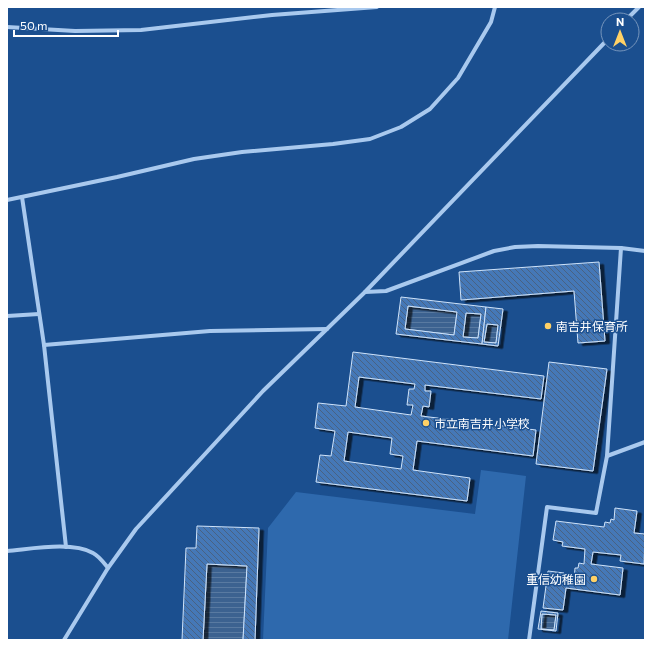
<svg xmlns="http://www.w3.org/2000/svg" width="652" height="647" viewBox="0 0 652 647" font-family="Commissioner,'Noto Sans JP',sans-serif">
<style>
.green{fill:#2e69ad}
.water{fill:url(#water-rules);stroke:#9cc4f0}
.building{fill:url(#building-back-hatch);stroke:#cfe3fa;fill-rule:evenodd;filter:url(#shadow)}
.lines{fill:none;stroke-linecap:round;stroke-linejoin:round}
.minor{stroke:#a9c9ee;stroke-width:4}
.poi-dot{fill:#ffd166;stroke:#1b4f8f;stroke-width:1.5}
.labels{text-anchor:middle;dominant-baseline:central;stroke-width:3;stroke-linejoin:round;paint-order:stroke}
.poi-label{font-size:12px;fill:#fff;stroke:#1b4f8f;text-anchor:start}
</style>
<defs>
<pattern id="water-rules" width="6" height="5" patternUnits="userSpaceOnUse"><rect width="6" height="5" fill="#3c6290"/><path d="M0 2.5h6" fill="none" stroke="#597aa1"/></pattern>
<pattern id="building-back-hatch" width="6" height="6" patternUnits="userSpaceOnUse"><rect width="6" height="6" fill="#4478b7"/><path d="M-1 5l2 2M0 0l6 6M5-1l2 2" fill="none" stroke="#486282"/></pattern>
<filter id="shadow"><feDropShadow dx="4.5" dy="2.5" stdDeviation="0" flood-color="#0009"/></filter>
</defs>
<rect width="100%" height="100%" fill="#1b4f8f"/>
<path class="green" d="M 481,470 L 526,476 L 508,640 L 263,640 L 268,528 L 296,492 L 475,514 Z"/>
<g class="water">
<path d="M 408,306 L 457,312 L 454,335 L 405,329 Z"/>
<path d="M 466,313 L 481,314 L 478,338 L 463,337 Z"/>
<path d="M 487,324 L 498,325 L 496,343 L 484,342 Z"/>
<path d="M 207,564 L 247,566 L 243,640 L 203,640 Z"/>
<path d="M 542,614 L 556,615 L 554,630 L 541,629 Z"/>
</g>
<g class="building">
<path d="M 599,262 L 605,341 L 578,343 L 574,291 L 461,300 L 459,272 Z"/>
<path d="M 401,297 L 486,307 L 482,344 L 396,334 ZM 408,306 L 457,312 L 454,335 L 405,329 ZM 466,313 L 481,314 L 478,338 L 463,337 Z"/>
<path d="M 486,307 L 503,309 L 498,346 L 482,344 ZM 487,324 L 498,325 L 496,343 L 484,342 Z"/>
<path d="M 353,352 L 544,376 L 541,399 L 425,385 L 425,391 L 431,391 L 429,407 L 423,406 L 421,416 L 536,430 L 533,456 L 417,441 L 413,470 L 470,478 L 467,501 L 316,482 L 320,455 L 331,456 L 335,431 L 315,428 L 318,403 L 346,406 ZM 359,377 L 415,384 L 414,389 L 409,389 L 407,405 L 413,405 L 411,415 L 355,407 ZM 348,432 L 392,438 L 390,454 L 403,456 L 401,469 L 344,461 Z"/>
<path d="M 549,362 L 607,369 L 593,471 L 536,464 Z"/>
<path d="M 615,508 L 637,511 L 634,533 L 645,534 L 644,564 L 620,561 L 621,555 L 593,552 L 591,564 L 623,568 L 620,595 L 566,588 L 563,610 L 543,608 L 548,571 L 564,573 L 563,579 L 574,580 L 575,568 L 578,568 L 579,563 L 584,564 L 585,549 L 562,546 L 563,542 L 553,540 L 556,521 L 604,527 L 605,522 L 610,523 L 611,519 L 614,520 Z"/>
<path d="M 197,526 L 259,528 L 255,640 L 243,640 L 247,566 L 207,564 L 203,640 L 182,640 L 186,548 L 196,548 Z"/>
<path d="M 541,611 L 558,613 L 556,631 L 538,629 ZM 542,614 L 556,615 L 554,630 L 541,629 Z"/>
</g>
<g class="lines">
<g class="minor">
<path d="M 626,20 L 639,7"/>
<path d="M 7,27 L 75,31 L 141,30 L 272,15 L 377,7"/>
<path d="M 22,197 L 44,345 L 66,547"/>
<path d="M 7,200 L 117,177 L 194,159 L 242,152 L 333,144 L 370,139 L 401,127 L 430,109 L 458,78 L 491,22 L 495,7"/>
<path d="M 365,292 L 386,291 L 494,251 L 515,247 L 538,246 L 621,248 L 645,251"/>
<path d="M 7,316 L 39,314"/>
<path d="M 44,345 L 210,331 L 327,329"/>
<path d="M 607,456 L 645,442"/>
<path d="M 7,551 C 31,549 72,541 93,553 C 99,556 104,563 108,568"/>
<path d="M 64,640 L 108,568 L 136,529 L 263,391 L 365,292 L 608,39"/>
<path d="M 529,640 L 547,507 L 596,513 L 607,456 L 621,248"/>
</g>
</g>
<g class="poi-dot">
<circle cx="548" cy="326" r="4"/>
<circle cx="426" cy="423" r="4"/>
<circle cx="594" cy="579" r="4"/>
</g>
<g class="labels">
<g class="poi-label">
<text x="556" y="326">南吉井保育所</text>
<text x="434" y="423">市立南吉井小学校</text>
<text x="586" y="579" text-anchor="end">重信幼稚園</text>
</g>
</g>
<rect width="652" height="647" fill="none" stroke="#ffffff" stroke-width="16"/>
<g transform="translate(620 32)"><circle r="19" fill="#1b4f8f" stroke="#7695bc"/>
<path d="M0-3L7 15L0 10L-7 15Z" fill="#ffd166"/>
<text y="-6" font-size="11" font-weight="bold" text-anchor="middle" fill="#ffffff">N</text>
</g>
<path d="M14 30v6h104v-6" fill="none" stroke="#ffffff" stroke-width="2"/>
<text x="20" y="30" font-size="12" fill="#ffffff" stroke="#1b4f8f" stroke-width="3" paint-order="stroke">50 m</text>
</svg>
